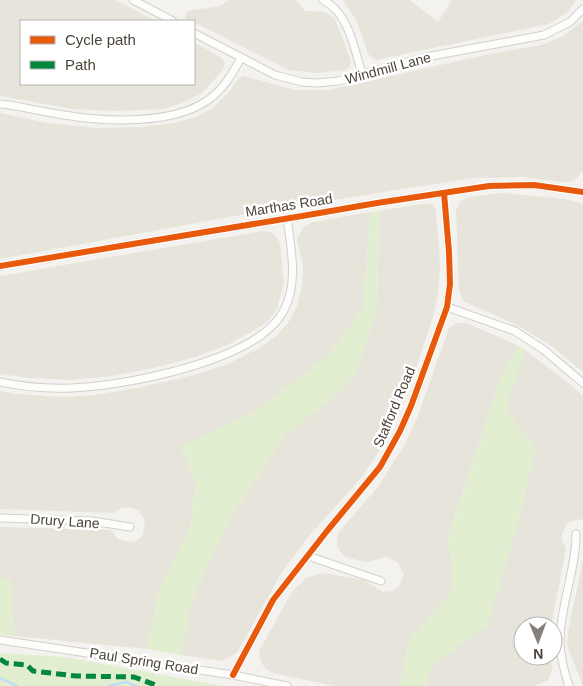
<svg xmlns="http://www.w3.org/2000/svg" width="583" height="686" viewBox="0 0 583 686" font-family="Arial,sans-serif">
<style>
.residential{fill:#e7e4dc}
.green{fill:#e1eecf}
.lines{fill:none;stroke-linecap:round;stroke-linejoin:round}
.stream{stroke:#c0ddf1;stroke-width:2.5}
.street-casing{stroke:#d2d0cb;stroke-width:9}
.street{stroke:#fdfdfc;stroke-width:7}
.quiet{stroke:#00873e;stroke-width:5;stroke-dasharray:10 5;stroke-linecap:butt}
.cycleway-casing{stroke:#fff;stroke-width:9}
.cycleway{stroke:#e8590c;stroke-width:6}
.labels{text-anchor:middle;dominant-baseline:central;stroke-width:5;stroke-linejoin:round;paint-order:stroke}
.street-label{font-size:14px;fill:#4b4439;stroke:#fff}
</style>
<rect width="100%" height="100%" fill="#f4f2ee"/>
<g class="residential">
<path d="M 0,0 L 116,0 L 155,21 L 21,21 L 21,84 L 194,84 L 194,42 L 220,57 L 225,62 L 223,70 L 202,93 L 185,102 L 164,109 L 116,111 L 72,109 L 0,96 Z"/>
<path d="M 229,0 L 296,0 L 305,11 L 325,12 L 335,19 L 351,61 L 350,66 L 345,70 L 317,73 L 289,70 L 185,18 L 187,11 L 221,6 Z"/>
<path d="M 343,0 L 410,0 L 438,22 L 452,0 L 576,0 L 568,12 L 549,24 L 376,60 L 368,54 L 357,22 Z"/>
<path d="M 583,21 L 583,171 L 574,181 L 564,182 L 521,177 L 472,178 L 240,215 L 0,259 L 0,113 L 48,123 L 98,128 L 141,127 L 174,123 L 196,117 L 213,108 L 229,92 L 238,79 L 244,76 L 295,90 L 328,90 L 490,54 L 541,45 L 563,36 Z"/>
<path d="M 502,193 L 565,199 L 583,204 L 583,372 L 550,345 L 513,323 L 463,301 L 459,289 L 456,210 L 461,201 L 469,197 Z"/>
<path d="M 428,203 L 433,205 L 436,210 L 440,264 L 438,296 L 433,316 L 407,396 L 390,434 L 362,477 L 307,538 L 279,577 L 237,653 L 222,661 L 181,655 L 192,600 L 229,520 L 285,435 L 335,396 L 355,375 L 377,309 L 379,211 Z"/>
<path d="M 370,212 L 364,307 L 329,355 L 252,414 L 181,447 L 196,482 L 190,527 L 159,591 L 147,649 L 15,636 L 10,578 L 0,578 L 0,527 L 111,530 L 118,539 L 129,542 L 136,541 L 143,535 L 145,520 L 139,511 L 130,507 L 121,508 L 114,513 L 0,509 L 0,391 L 16,394 L 61,397 L 94,395 L 138,388 L 194,375 L 228,364 L 261,347 L 277,335 L 288,323 L 297,306 L 302,287 L 303,265 L 297,240 L 303,227 L 313,222 Z"/>
<path d="M 263,231 L 273,233 L 280,243 L 284,283 L 277,309 L 269,320 L 255,330 L 227,345 L 195,357 L 154,368 L 112,376 L 71,380 L 30,378 L 0,374 L 0,276 Z"/>
<path d="M 456,323 L 466,323 L 519,346 L 502,375 L 448,537 L 454,589 L 409,641 L 400,686 L 335,686 L 272,673 L 264,667 L 259,657 L 260,649 L 292,592 L 306,578 L 322,573 L 364,580 L 383,592 L 392,591 L 399,587 L 404,574 L 398,562 L 387,557 L 366,562 L 345,557 L 337,547 L 338,533 L 378,487 L 405,444 L 417,418 L 449,328 Z"/>
<path d="M 525,350 L 566,381 L 583,396 L 583,520 L 581,519 L 568,522 L 562,533 L 562,540 L 566,549 L 551,626 L 523,626 L 523,656 L 551,656 L 552,671 L 548,680 L 533,686 L 425,686 L 433,665 L 487,625 L 519,520 L 535,448 L 505,409 Z"/>
<path d="M 583,560 L 583,686 L 567,645 L 568,632 Z"/>
</g>
<g class="green">
<path d="M 379,211 L 377,309 L 355,375 L 335,396 L 285,435 L 229,520 L 192,600 L 181,655 L 147,649 L 159,591 L 190,527 L 196,482 L 181,446 L 252,414 L 329,355 L 364,307 L 370,212 Z"/>
<path d="M 519,346 L 525,350 L 506,409 L 535,448 L 519,520 L 487,626 L 433,665 L 425,686 L 400,686 L 409,641 L 454,589 L 448,538 L 502,375 Z"/>
<path d="M 0,578 L 10,578 L 15,636 L 0,634 Z"/>
<path d="M 0,653 L 65,657 L 223,686 L 0,686 Z"/>
</g>
<g class="lines">
<g class="stream">
<path d="M 0,678 L 17,686"/>
<path d="M 109,686 L 126,682 L 136,686"/>
</g>
<defs>
<g id="street">
<path d="M 133,0 L 173,21"/>
<path d="M 323,0 C 349,13 354,48 362,74"/>
<path d="M 194,33 L 275,75 L 302,82 L 317,83 L 338,81 L 426,57 L 544,35 L 570,22 L 583,9"/>
<path d="M 0,104 C 21,106 43,112 64,115 C 105,122 173,125 208,100 C 224,89 232,74 241,58"/>
<path d="M 0,266 L 308,215 L 377,203 L 489,186 L 534,185 L 583,192"/>
<path d="M 447,307 L 515,331 L 544,350 L 583,383"/>
<path d="M 0,382 C 23,387 48,389 72,388 C 125,386 256,361 283,312 C 299,284 291,248 287,218"/>
<path d="M 0,518 L 92,521 L 130,527"/>
<path d="M 308,556 L 381,581"/>
<path d="M 0,640 L 233,675 L 287,686"/>
<path d="M 233,675 L 273,600 L 327,531 L 380,467 L 400,431 L 411,406 L 447,307 L 450,284 L 449,252 L 444,193"/>
<path d="M 569,686 C 564,671 560,657 560,641 C 560,605 576,571 576,534"/>
</g>
</defs>
<use href="#street" class="street-casing"/>
<use href="#street" class="street"/>
<path class="quiet" d="M 0,659 L 6,663 L 27,665 L 33,671 L 76,676 L 134,677 L 158,686"/>
<defs>
<g id="cycleway">
<path d="M 0,266 L 308,215 L 377,203 L 489,186 L 534,185 L 583,192"/>
<path d="M 233,675 L 273,600 L 327,531 L 380,467 L 400,431 L 411,406 L 447,307 L 450,284 L 449,252 L 444,193"/>
</g>
</defs>
<use href="#cycleway" class="cycleway-casing"/>
<use href="#cycleway" class="cycleway"/>
</g>
<g class="labels">
<g class="street-label">
<text transform="translate(388 68) rotate(-15)">Windmill Lane</text>
<text transform="translate(289 205) rotate(-9)">Marthas Road</text>
<text transform="translate(394 407) rotate(-67)">Stafford Road</text>
<text transform="translate(65 521) rotate(4)">Drury Lane</text>
<text transform="translate(144 661) rotate(9)">Paul Spring Road</text>
</g>
</g>
<rect x="20" y="20" width="175" height="65" fill="#ffffff" stroke="#b7b4b0"/>
<rect x="30" y="36" width="25" height="8" fill="#e8590c" stroke="#b7b4b0"/>
<text x="65" y="45" font-size="15" fill="#4b4439">Cycle path</text>
<rect x="30" y="61" width="25" height="8" fill="#00873e" stroke="#b7b4b0"/>
<text x="65" y="70" font-size="15" fill="#4b4439">Path</text>
<g transform="translate(538 641) rotate(179)"><circle r="24" fill="#ffffff" stroke="#b7b4b0"/>
<path d="M0-4L9 19L0 12L-9 19Z" fill="#868178"/>
<text y="-8" font-size="14" font-weight="bold" text-anchor="middle" fill="#4b4439">N</text>
</g>
</svg>
